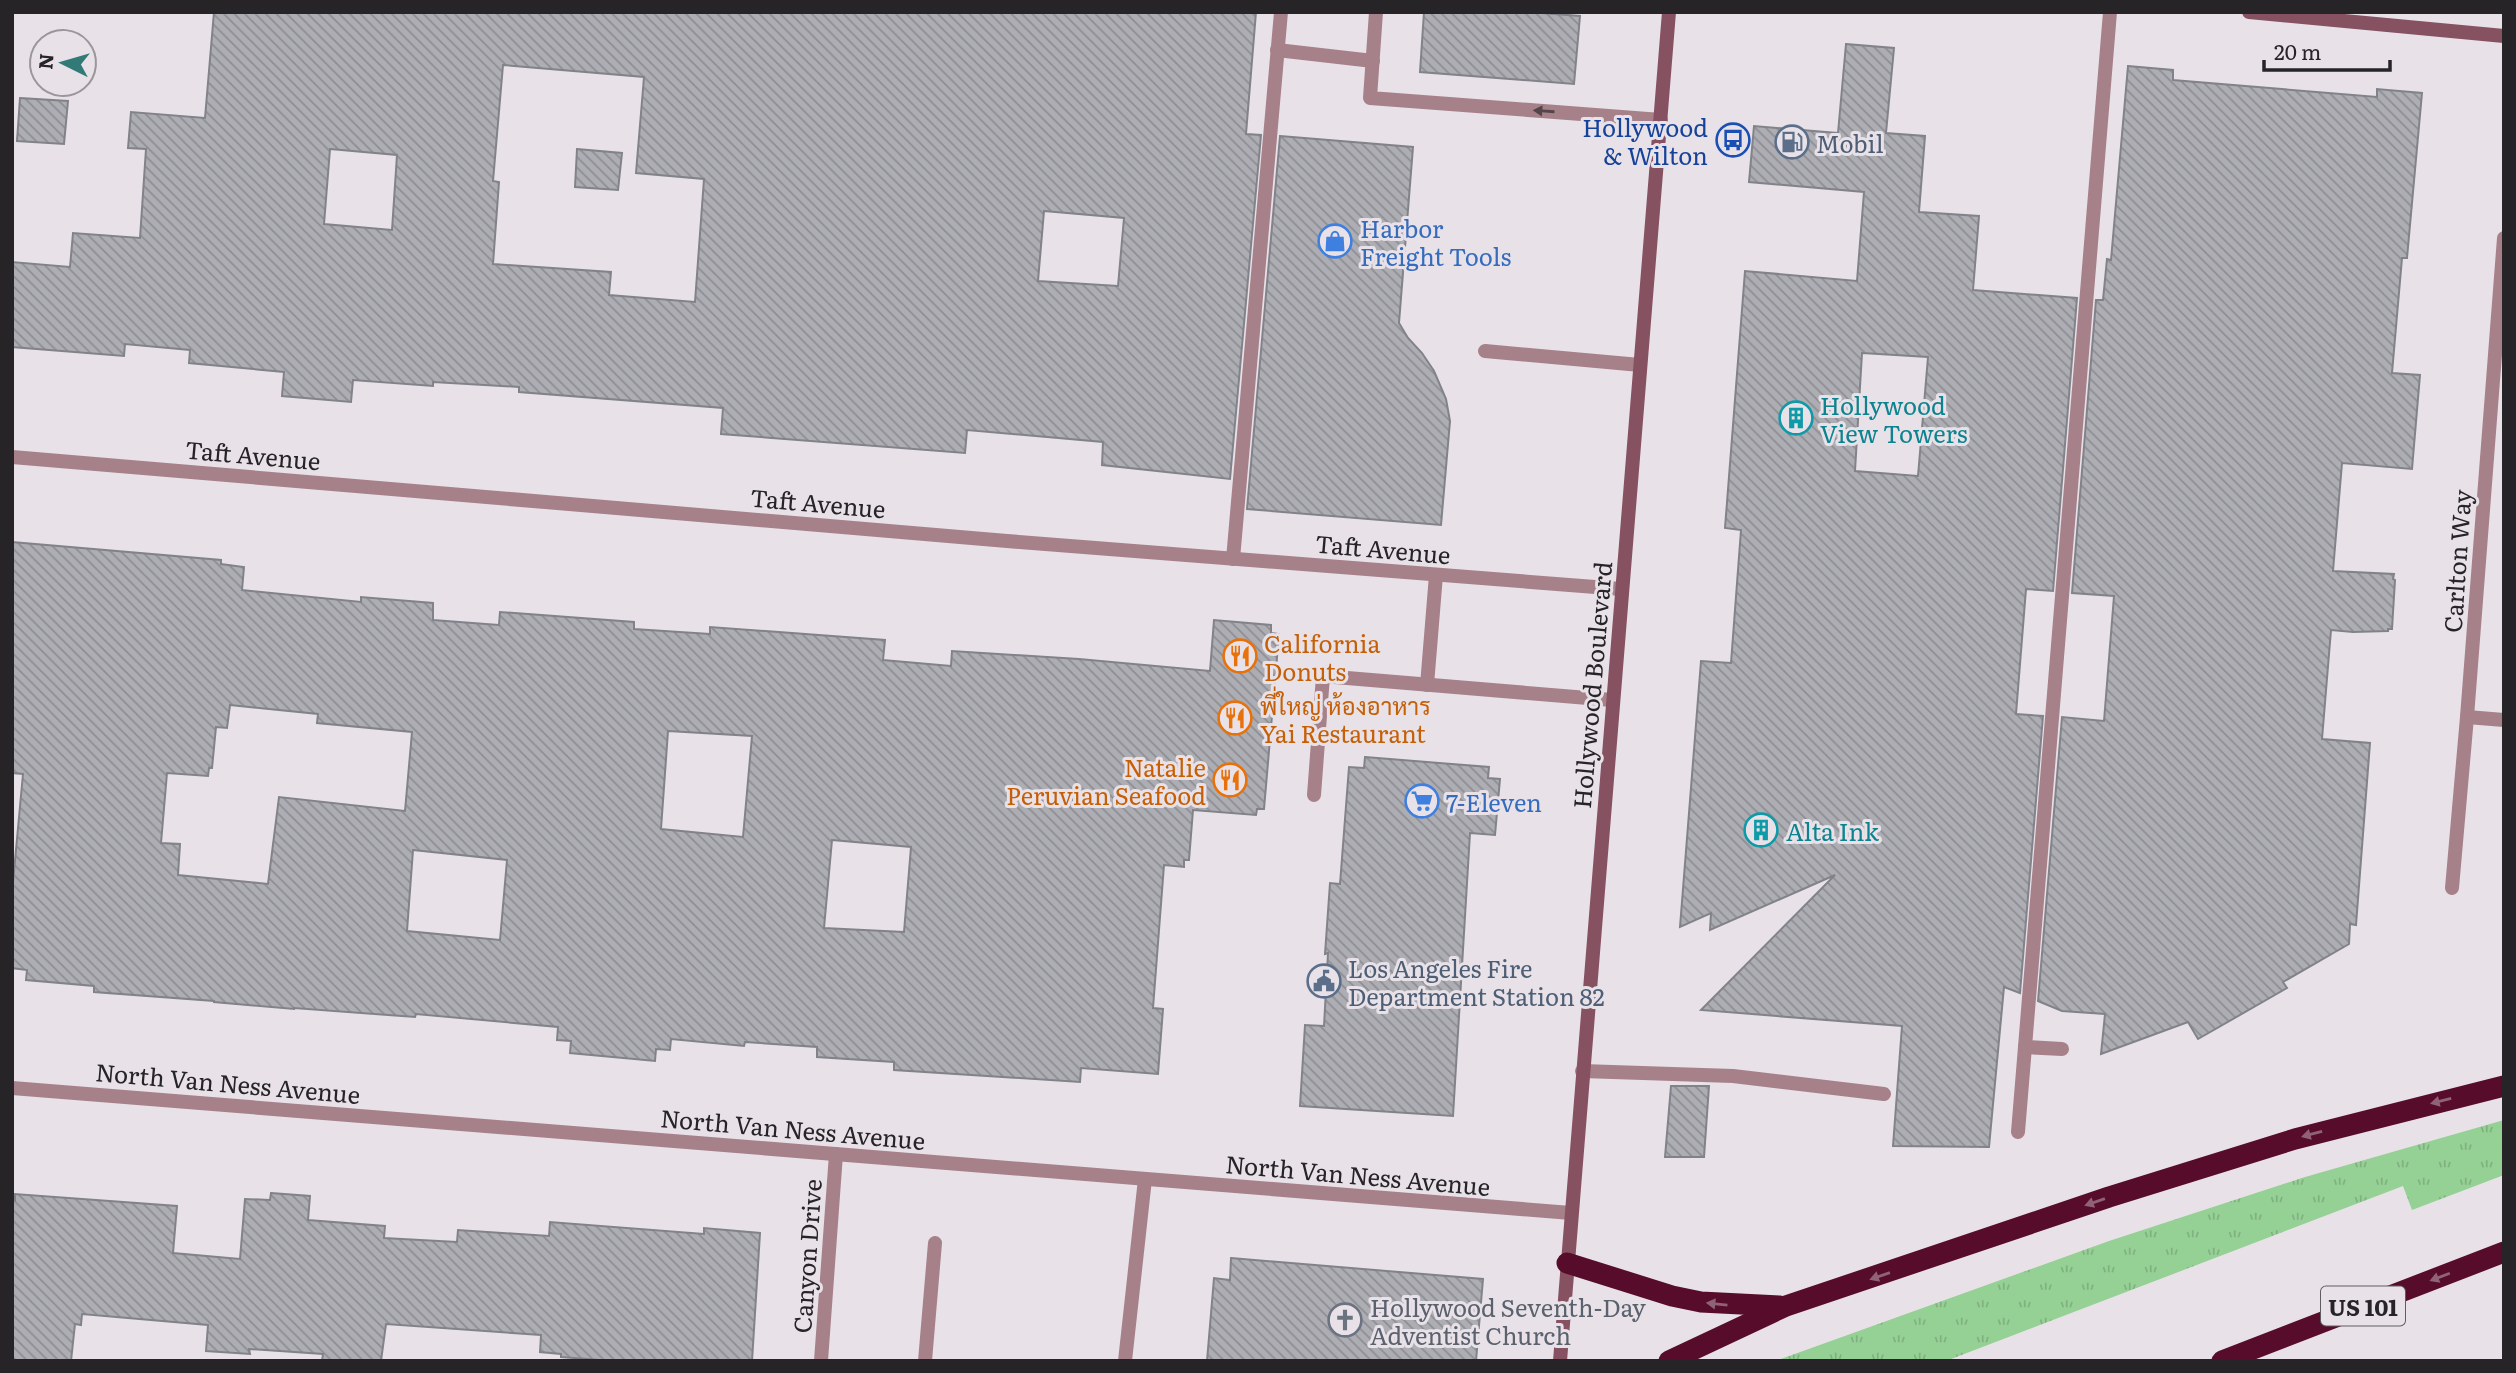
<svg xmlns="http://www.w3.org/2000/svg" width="2516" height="1373" viewBox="0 0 2516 1373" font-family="Literata,Sarabun,serif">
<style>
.grass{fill:url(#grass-tufts)}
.building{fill:url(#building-back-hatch);stroke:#82838a;stroke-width:2;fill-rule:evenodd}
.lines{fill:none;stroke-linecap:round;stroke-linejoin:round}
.lane{stroke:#a7818a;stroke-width:14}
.street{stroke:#a7818a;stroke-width:14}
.secondary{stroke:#865160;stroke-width:14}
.highway{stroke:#560c2a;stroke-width:21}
.oneway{fill:#534549}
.oneway2{fill:#906276}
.labels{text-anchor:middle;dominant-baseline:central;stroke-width:6;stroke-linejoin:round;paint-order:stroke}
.shield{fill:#e8e2e8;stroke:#605d60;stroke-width:2}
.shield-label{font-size:23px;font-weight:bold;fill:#262426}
.transit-label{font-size:24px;fill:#164399;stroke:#e8e2e8;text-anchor:end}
.service-label{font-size:24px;fill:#4e5e75;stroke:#e8e2e8;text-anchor:start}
.shop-label{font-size:24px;fill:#366cbe;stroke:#e8e2e8;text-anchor:start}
.culture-label{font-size:24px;fill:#0d838f;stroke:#e8e2e8;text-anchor:start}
.street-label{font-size:24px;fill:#262426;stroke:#e8e2e8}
.food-label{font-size:24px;fill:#c56008;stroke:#e8e2e8;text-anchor:start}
.worship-label{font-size:24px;fill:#5b616d;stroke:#e8e2e8;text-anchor:start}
</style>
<defs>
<pattern id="grass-tufts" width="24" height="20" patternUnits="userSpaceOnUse" patternTransform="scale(1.75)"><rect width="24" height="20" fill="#95d095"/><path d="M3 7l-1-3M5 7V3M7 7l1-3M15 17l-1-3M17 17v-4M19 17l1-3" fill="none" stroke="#80b280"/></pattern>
<pattern id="building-back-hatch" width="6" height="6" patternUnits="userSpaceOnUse" patternTransform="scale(1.75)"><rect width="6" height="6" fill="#adadb4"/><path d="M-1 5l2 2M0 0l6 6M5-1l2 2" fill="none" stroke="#8d8d92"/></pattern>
</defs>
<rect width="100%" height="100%" fill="#e8e2e8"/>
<path class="grass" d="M 2504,1120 L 2504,1175 L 2412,1210 L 2403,1186 L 1946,1361 L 1775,1361 L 2109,1241 L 2305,1177 Z"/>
<g class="building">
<path d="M 214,12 L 1256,12 L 1246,134 L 1261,135 L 1230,479 L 1102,465 L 1103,442 L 967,430 L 965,453 L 721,434 L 723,408 L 519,392 L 519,387 L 433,382 L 433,386 L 353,380 L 351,402 L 282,396 L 284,372 L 189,363 L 190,350 L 125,344 L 124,356 L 12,347 L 12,262 L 70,267 L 73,233 L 140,238 L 146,149 L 128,148 L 131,112 L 205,118 ZM 503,65 L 644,77 L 636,173 L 704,179 L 695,302 L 609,295 L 611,272 L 493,264 L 499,182 L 493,181 ZM 330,149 L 397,155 L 392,230 L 324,224 ZM 1044,211 L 1124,218 L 1118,286 L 1038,281 Z"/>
<path d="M 1424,12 L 1529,12 L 1580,16 L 1574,84 L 1420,72 Z"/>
<path d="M 1846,44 L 1894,48 L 1886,133 L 1925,136 L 1919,212 L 1979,216 L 1973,290 L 2077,298 L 2053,591 L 2026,589 L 2016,714 L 2043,716 L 2020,993 L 2004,987 L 1989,1147 L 1893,1146 L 1902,1026 L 1701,1010 L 1835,875 L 1710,930 L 1711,913 L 1680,927 L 1701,661 L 1731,663 L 1741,530 L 1725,528 L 1745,271 L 1857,281 L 1864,192 L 1749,182 L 1754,126 L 1838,133 ZM 1862,353 L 1928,357 L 1918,476 L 1855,471 Z"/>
<path d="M 2128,66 L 2173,70 L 2173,80 L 2377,97 L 2377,89 L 2422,93 L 2407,258 L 2402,258 L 2392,373 L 2420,375 L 2412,469 L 2342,463 L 2333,571 L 2394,574 L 2393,579 L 2395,580 L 2392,629 L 2388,629 L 2388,631 L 2353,632 L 2331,630 L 2322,739 L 2370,743 L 2356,925 L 2350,924 L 2349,944 L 2283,982 L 2287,988 L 2198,1039 L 2188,1022 L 2101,1054 L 2105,1014 L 2062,1011 L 2038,1001 L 2062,717 L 2104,721 L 2114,596 L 2072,593 L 2096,300 L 2103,300 L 2107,259 L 2111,260 Z"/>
<path d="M 20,98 L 68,101 L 64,144 L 17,141 Z"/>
<path d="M 1280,136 L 1413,147 L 1399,323 L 1408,338 L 1422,353 L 1434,371 L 1446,399 L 1450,421 L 1441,525 L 1247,509 Z"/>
<path d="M 577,149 L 622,153 L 618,190 L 575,187 Z"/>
<path d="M 12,542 L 221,560 L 221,564 L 244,567 L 242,590 L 361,602 L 361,597 L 433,603 L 433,620 L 499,625 L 500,612 L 634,622 L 634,629 L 710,634 L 710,627 L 885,640 L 883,660 L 951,666 L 952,651 L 1079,659 L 1210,671 L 1214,620 L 1271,625 L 1271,633 L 1279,634 L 1264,809 L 1257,809 L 1256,815 L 1193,810 L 1189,860 L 1184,860 L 1184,867 L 1164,865 L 1153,1008 L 1163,1009 L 1158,1074 L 1081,1068 L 1080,1082 L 894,1070 L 894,1062 L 817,1057 L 817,1047 L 745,1042 L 744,1046 L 671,1039 L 670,1050 L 656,1049 L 655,1061 L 570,1053 L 571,1041 L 557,1040 L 558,1027 L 416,1014 L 415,1017 L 294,1008 L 294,1009 L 214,1002 L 214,1001 L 94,992 L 94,986 L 26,980 L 27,970 L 12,968 L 12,893 L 23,774 L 12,773 ZM 230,705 L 318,714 L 317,723 L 412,732 L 405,811 L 279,797 L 268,884 L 178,875 L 180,844 L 161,843 L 167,773 L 208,776 L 209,768 L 212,768 L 216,727 L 227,728 ZM 668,731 L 752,736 L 743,837 L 661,829 ZM 832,840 L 911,847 L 904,932 L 824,928 ZM 413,850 L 507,860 L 500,940 L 407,931 Z"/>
<path d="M 1365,757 L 1489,767 L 1488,778 L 1500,779 L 1495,835 L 1470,833 L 1453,1116 L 1300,1106 L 1305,1025 L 1324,1026 L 1328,953 L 1325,954 L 1330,883 L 1340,884 L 1349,767 L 1364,768 Z"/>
<path d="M 1671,1086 L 1709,1086 L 1704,1157 L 1665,1157 Z"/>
<path d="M 271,1193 L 310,1196 L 308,1220 L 385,1226 L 384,1238 L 457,1242 L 458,1230 L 549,1236 L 550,1222 L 704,1234 L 704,1228 L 760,1233 L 752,1361 L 613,1361 L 561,1357 L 561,1354 L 540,1352 L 541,1335 L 386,1324 L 381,1361 L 322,1361 L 323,1354 L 249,1349 L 250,1354 L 206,1351 L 208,1325 L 82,1314 L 81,1325 L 75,1324 L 71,1361 L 12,1361 L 12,1199 L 15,1200 L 15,1194 L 177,1206 L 173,1253 L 240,1259 L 245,1199 L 270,1200 Z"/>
<path d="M 1231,1258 L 1483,1279 L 1476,1361 L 1207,1361 L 1214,1278 L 1230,1280 Z"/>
</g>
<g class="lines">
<g class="lane">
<path d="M 1376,12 L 1370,98 L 1661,120"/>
<path d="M 1277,50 L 1373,61"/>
<path d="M 1485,351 L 1640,365"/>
<path d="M 1233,559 L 1281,12"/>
<path d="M 1427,685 L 1436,575"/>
<path d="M 1314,795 L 1323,676 L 1612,700"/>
<path d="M 2025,1047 L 2062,1049"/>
<path d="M 1582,1071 L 1733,1076 L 1884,1094"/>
<path d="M 2018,1132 L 2110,12"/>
<path d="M 925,1361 L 935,1243"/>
<path d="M 1125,1361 L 1145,1179"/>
</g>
<g class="street">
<path d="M 12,457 L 1007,541 L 1621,589"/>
<path d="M 2467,717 L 2504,720"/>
<path d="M 2452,888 L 2467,717 L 2504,238"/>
<path d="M 12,1088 L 1571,1213"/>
<path d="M 821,1361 L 836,1154"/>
</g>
<g class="secondary">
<path d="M 2249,12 L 2504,36"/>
<path d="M 1560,1361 L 1669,12"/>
</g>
<g class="highway">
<path d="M 1567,1263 L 1672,1296 L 1701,1302 L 1780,1306"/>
<path d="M 1669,1361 L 1786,1306 L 2109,1197 L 2295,1139 L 2504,1086"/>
<path d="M 2222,1361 L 2504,1252"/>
</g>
</g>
<defs><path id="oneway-solid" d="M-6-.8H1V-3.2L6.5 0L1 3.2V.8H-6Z" transform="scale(1.75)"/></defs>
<use class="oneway" href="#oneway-solid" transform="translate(1544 111) rotate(-176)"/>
<g class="oneway2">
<use href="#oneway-solid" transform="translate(2441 1101) rotate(166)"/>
<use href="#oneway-solid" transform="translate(2312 1134) rotate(165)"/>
<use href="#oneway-solid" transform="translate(2095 1202) rotate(161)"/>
<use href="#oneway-solid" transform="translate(1880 1276) rotate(161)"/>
<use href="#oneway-solid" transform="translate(2440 1277) rotate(159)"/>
<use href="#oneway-solid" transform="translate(1717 1304) rotate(-174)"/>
</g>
<defs>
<symbol id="bus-ring" viewBox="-11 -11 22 22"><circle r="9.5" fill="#e8e2e8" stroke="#1a4fb4" stroke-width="1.5"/><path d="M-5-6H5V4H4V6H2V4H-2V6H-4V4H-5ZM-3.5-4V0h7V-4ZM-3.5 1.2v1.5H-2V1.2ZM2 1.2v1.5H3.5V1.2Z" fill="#1a4fb4"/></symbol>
<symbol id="fuel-ring" viewBox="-11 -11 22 22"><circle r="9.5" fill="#e8e2e8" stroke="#5c6f8a" stroke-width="1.5"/><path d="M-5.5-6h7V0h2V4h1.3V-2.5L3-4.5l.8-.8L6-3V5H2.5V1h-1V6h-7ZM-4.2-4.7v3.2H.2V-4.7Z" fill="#5c6f8a"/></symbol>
<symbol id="shop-ring" viewBox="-11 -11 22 22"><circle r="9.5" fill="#e8e2e8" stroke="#3f7fe0" stroke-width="1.5"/><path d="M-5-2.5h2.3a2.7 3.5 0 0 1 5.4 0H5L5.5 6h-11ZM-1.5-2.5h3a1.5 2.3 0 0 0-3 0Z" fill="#3f7fe0"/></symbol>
<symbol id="building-ring" viewBox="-11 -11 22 22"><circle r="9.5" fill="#e8e2e8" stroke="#0f9aa8" stroke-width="1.5"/><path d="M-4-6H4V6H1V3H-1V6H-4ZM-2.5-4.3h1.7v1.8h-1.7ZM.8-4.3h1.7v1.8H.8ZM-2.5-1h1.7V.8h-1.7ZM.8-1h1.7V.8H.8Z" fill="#0f9aa8"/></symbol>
<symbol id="restaurant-ring" viewBox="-11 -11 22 22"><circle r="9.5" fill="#e8e2e8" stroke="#e8710a" stroke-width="1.5"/><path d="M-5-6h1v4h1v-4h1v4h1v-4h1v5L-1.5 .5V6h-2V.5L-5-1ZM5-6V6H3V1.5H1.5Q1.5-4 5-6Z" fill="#e8710a"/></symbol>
<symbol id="supermarket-ring" viewBox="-11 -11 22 22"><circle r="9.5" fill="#e8e2e8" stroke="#3f7fe0" stroke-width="1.5"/><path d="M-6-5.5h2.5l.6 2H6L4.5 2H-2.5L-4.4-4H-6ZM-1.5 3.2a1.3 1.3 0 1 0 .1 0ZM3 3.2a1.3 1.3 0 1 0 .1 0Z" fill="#3f7fe0"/></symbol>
<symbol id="civic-ring" viewBox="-11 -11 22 22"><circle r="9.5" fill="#e8e2e8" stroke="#5c6f8a" stroke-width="1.5"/><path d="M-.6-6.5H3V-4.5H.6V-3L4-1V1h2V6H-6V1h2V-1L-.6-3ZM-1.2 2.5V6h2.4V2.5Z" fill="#5c6f8a"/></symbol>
<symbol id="church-ring" viewBox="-11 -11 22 22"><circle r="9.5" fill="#e8e2e8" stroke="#6b7280" stroke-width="1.5"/><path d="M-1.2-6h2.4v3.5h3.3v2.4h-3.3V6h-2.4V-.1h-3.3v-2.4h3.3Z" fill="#6b7280"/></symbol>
</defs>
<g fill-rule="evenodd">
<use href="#bus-ring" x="1714" y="121" width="38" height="38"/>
<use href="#fuel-ring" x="1773" y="123" width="38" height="38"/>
<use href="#shop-ring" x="1316" y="222" width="38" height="38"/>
<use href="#building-ring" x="1777" y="399" width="38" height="38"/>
<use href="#restaurant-ring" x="1221" y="637" width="38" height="38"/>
<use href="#restaurant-ring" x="1216" y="699" width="38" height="38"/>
<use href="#restaurant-ring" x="1211" y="761" width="38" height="38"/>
<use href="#supermarket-ring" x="1403" y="782" width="38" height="38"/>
<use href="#building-ring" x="1742" y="811" width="38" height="38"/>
<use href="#civic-ring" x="1305" y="962" width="38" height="38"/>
<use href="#church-ring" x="1326" y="1301" width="38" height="38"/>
</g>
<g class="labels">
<rect class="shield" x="2321" y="1286.5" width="84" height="39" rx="5"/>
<g class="shield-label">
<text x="2363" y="1306">US 101</text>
</g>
<g class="transit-label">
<text x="1708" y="126">Hollywood<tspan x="1708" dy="28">&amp; Wilton</tspan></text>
</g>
<g class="service-label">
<text x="1816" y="142">Mobil</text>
<text x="1348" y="967">Los Angeles Fire<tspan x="1348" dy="28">Department Station 82</tspan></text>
</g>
<g class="shop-label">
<text x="1360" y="227">Harbor<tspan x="1360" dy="28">Freight Tools</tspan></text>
<text x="1446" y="801">7-Eleven</text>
</g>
<g class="culture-label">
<text x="1820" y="404">Hollywood<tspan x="1820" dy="28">View Towers</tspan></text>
<text x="1786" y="830">Alta Ink</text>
</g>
<g class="street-label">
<text transform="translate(253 454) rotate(5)">Taft Avenue</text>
<text transform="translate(818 502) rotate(5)">Taft Avenue</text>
<text transform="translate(1383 548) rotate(5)">Taft Avenue</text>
<text transform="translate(2456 561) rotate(-86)">Carlton Way</text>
<text transform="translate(1591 685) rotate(-85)">Hollywood Boulevard</text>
<text transform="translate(228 1082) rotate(5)">North Van Ness Avenue</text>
<text transform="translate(793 1128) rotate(5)">North Van Ness Avenue</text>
<text transform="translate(1358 1174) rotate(5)">North Van Ness Avenue</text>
<text transform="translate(806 1256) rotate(-86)">Canyon Drive</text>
</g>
<g class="food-label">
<text x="1264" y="642">California<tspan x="1264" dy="28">Donuts</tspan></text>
<text x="1260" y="704">พี่ใหญ่ ห้องอาหาร<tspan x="1260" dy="28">Yai Restaurant</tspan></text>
<text x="1206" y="766" text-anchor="end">Natalie<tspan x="1206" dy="28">Peruvian Seafood</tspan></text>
</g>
<g class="worship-label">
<text x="1370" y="1306">Hollywood Seventh-Day<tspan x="1370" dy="28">Adventist Church</tspan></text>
</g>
</g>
<rect width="2516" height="1373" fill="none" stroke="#262426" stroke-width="28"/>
<g transform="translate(63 63) rotate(275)"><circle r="33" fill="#e8e2e8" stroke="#9a969a" stroke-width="2"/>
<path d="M0-5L12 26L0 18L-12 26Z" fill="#317a78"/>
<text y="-10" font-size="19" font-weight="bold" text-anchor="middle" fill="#262426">N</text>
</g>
<path d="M2264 60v10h126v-10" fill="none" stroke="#262426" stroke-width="3.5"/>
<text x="2274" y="60" font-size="21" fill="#262426" stroke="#e8e2e8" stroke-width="5" paint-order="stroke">20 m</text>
</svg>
